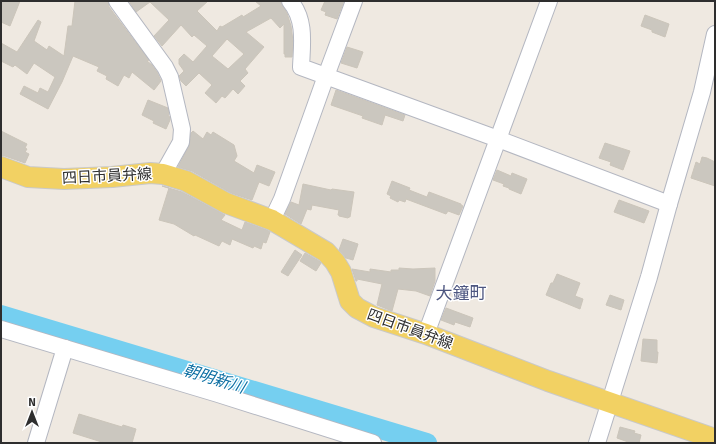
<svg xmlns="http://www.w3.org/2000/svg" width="716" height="444" viewBox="0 0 716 444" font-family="Signika,'Noto Sans JP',sans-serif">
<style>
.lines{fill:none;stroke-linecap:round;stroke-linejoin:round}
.river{stroke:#75cff0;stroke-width:20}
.building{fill:#cbc7bf;stroke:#cbc5ba;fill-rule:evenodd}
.minor-casing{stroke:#b4b7c1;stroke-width:18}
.major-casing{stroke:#c9c9c9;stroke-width:22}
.minor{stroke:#fff;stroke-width:16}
.major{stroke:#f2d163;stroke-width:20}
.labels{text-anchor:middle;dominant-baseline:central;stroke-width:3;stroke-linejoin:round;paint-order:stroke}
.street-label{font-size:15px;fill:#2e2e2e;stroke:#fff}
.water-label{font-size:16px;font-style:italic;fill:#0d6fa3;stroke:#fff}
.quarter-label{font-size:17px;fill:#4d5680;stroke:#fff}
</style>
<rect width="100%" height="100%" fill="#efe9e1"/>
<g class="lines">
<path class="river" d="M 1,315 L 427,443"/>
</g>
<g class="building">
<path d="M 1,1 L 20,1 L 10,26 L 1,22 Z"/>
<path d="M 75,1 L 108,1 L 109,7 L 149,60 L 147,61 L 152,65 L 157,72 L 161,81 L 154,90 L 132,72 L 129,78 L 124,75 L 118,86 L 106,79 L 107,76 L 97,71 L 99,67 L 73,56 L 62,82 L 48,109 L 20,94 L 24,86 L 38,93 L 40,88 L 48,92 L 55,77 L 34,63 L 27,74 L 15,65 L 13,67 L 1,61 L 1,43 L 17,52 L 38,20 L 41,22 L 34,41 L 47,50 L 49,46 L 64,56 L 68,26 L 72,26 Z"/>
<path d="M 129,1 L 208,1 L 197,11 L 217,31 L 220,26 L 222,27 L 242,15 L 243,17 L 261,6 L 255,1 L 280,1 L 287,13 L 291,26 L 293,41 L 292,57 L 285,57 L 285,54 L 284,54 L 284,24 L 280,28 L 271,18 L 246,32 L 264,47 L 245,69 L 248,73 L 240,81 L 245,86 L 238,94 L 233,89 L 225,98 L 222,96 L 216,103 L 205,93 L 212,85 L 199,73 L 186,86 L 181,81 L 179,76 L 184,71 L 179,64 L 179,59 L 184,54 L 193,62 L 207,46 L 194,35 L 192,37 L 181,25 L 162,46 L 154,36 L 169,20 L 150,2 L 136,12 ZM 227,39 L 244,54 L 228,69 L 212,56 Z"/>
<path d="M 325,1 L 344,1 L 337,19 L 325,15 L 326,12 L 321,10 Z"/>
<path d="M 645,15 L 669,24 L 665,37 L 652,32 L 652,30 L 641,26 Z"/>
<path d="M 347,47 L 363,52 L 357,68 L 341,63 Z"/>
<path d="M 336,90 L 405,115 L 403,121 L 385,115 L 382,125 L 362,118 L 363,116 L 331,105 Z"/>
<path d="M 148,100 L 168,108 L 169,114 L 168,116 L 170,117 L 170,120 L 166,129 L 153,123 L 154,121 L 142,115 Z"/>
<path d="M 1,131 L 27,144 L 25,148 L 27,149 L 25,152 L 29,154 L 25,163 L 5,156 L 1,156 Z"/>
<path d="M 193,131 L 203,139 L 207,132 L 211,135 L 213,132 L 234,145 L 237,156 L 234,161 L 254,173 L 257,165 L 275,172 L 269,186 L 259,182 L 252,200 L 231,193 L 192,171 L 178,167 L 189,146 L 191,133 Z"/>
<path d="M 605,143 L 630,151 L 623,170 L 610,165 L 611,162 L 599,158 Z"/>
<path d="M 702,157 L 707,158 L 715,162 L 715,186 L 691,178 L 696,162 L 700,164 Z"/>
<path d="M 497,170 L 511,176 L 512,173 L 527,179 L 521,194 L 509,189 L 509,188 L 503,186 L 504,184 L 493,180 Z"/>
<path d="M 392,181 L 410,188 L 409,190 L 427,197 L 429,192 L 461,204 L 461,205 L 463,206 L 459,215 L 448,211 L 446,214 L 406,199 L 405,202 L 399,200 L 398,202 L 390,198 L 391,196 L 387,194 Z"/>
<path d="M 303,184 L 331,190 L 332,189 L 354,192 L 350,217 L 349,217 L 348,218 L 339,216 L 339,215 L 338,215 L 339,210 L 312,205 L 311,210 L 307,209 L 301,224 L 285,214 L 291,202 L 299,205 Z"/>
<path d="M 162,186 L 182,192 L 225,215 L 221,220 L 242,230 L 245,222 L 267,230 L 270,232 L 266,243 L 263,242 L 261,249 L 254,246 L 253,248 L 232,239 L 230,245 L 222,241 L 219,246 L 195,235 L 194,236 L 174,224 L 159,220 L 169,188 Z"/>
<path d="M 619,200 L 649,211 L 644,223 L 614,212 Z"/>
<path d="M 343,239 L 358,244 L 353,260 L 346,258 L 339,250 Z"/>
<path d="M 295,250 L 302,255 L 288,276 L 281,272 Z"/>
<path d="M 305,253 L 319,261 L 321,263 L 316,271 L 300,261 Z"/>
<path d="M 399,268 L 413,269 L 435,268 L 435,281 L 430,296 L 416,291 L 398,289 L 392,311 L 377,305 L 382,284 L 357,279 L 357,281 L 356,281 L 352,269 L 370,272 L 370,269 L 391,272 L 391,270 L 399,270 Z"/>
<path d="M 557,274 L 580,283 L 575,296 L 583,299 L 580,309 L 546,295 L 551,283 L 553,283 Z"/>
<path d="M 610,295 L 624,300 L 621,310 L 606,305 Z"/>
<path d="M 446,308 L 473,318 L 470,327 L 455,322 L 454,325 L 441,320 Z"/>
<path d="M 643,339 L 657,340 L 657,352 L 658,352 L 657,363 L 641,361 Z"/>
<path d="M 79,414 L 122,427 L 123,425 L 136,429 L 132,443 L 105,443 L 73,433 Z"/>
<path d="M 620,427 L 635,431 L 634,433 L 641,435 L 639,443 L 631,443 L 617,438 Z"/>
</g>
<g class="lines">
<defs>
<g id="minor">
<path d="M 117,1 L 165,67 L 170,77 L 182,129 L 181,142 L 163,174"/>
<path d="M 290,1 C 306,20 302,44 301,67 L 498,139 L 669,204"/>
<path d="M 272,220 L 282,199 L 326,76 L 354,1"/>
<path d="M 1,329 L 218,394 L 373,443"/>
<path d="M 426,334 L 549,1"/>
<path d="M 36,443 L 65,348"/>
<path d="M 597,443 L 649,277 L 669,204 L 702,92 L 715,34"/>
</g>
<path id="major" d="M 1,167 L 28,177 L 64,179 L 112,177 L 150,173 L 163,174 L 186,181 L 226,203 L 272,220 L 326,252 L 335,262 L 341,272 L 350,301 L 357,308 L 374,317 L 426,334 L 548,381 L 715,439"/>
</defs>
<use href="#minor" class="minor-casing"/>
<use href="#major" class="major-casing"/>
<use href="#minor" class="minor"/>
<use href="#major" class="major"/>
</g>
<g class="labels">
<g class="street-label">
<text transform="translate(107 176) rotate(-3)">四日市員弁線</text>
<text transform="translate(410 329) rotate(20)">四日市員弁線</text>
</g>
<g class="water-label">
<text transform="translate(214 379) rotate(17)">朝明新川</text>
</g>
<g class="quarter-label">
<text x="461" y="293">大鐘町</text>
</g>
</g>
<rect width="716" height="444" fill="none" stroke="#2e2e2e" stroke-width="4"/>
<g transform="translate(32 412)" stroke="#ffffff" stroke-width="3" paint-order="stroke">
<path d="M0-3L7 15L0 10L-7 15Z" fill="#2e2e2e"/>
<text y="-6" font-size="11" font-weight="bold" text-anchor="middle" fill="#2e2e2e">N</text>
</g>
</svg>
